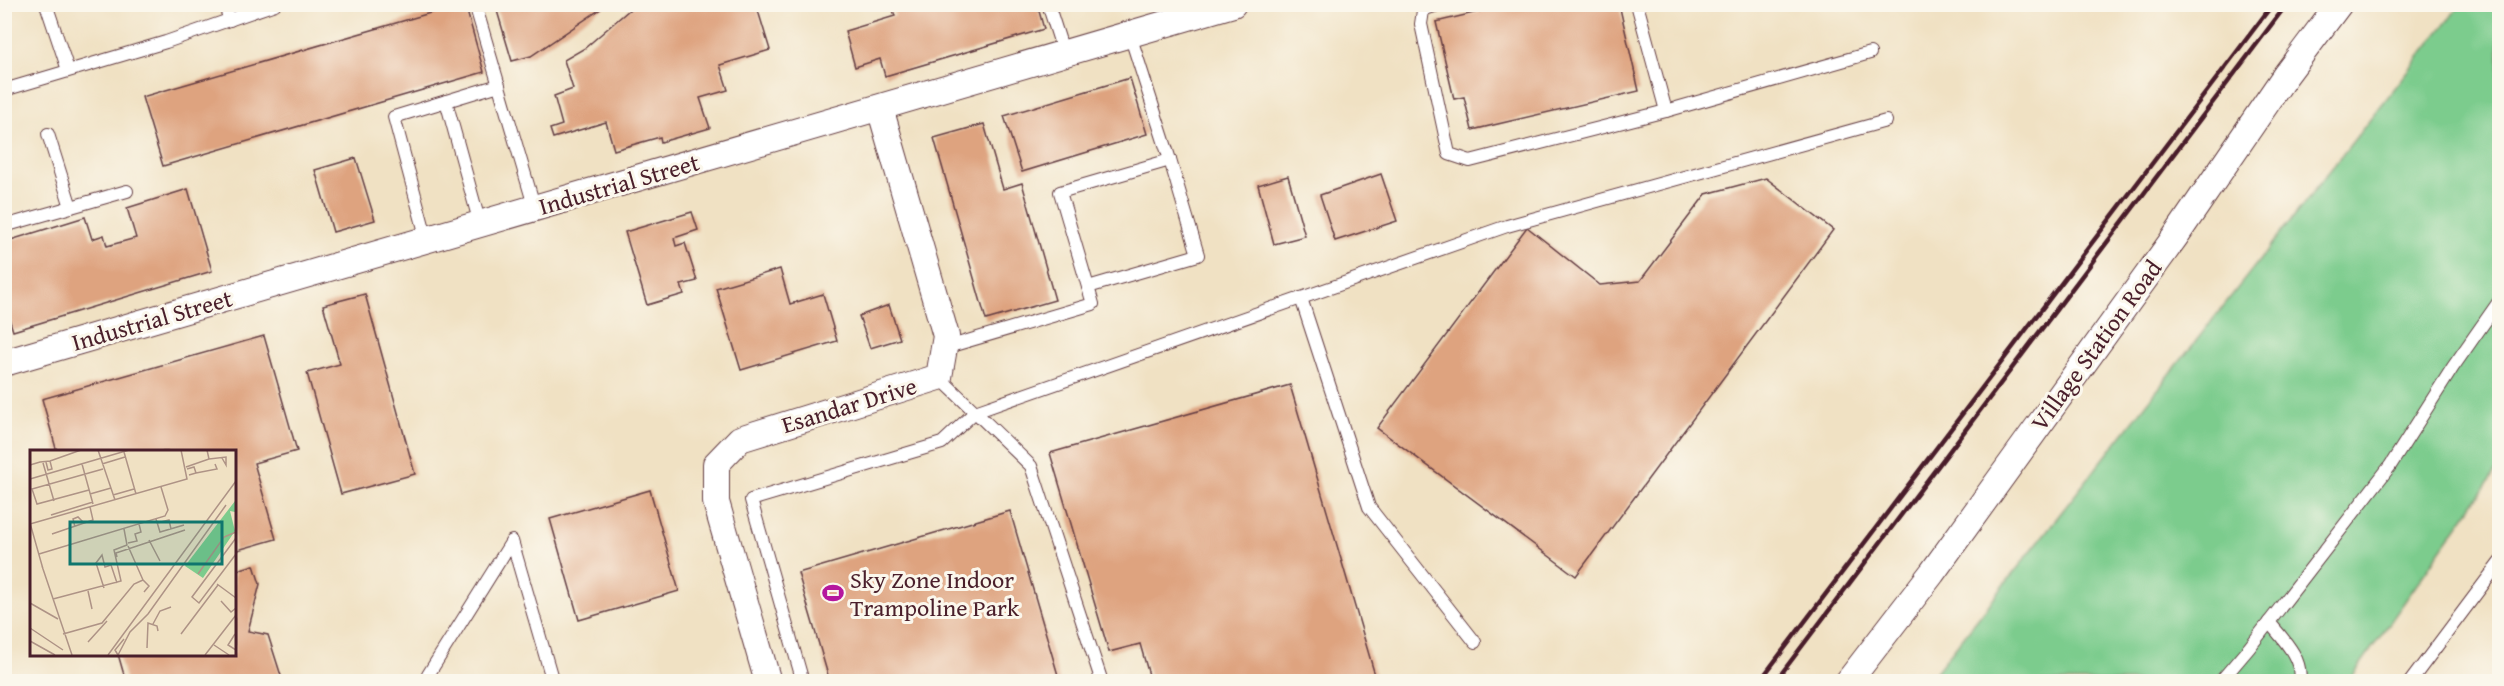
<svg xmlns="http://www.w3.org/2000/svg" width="2504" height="686" viewBox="0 0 2504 686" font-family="'Gentium Book Plus',serif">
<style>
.green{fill:#7ccc8d;stroke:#63765c;stroke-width:1.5}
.building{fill:#dea37f}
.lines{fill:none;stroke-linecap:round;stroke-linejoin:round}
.lane-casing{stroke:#633c42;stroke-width:14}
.street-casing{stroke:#633c42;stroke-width:28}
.lane{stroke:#fff;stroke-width:12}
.street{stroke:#fff;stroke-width:26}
.rail{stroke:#4a1f2b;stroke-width:4.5}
.labels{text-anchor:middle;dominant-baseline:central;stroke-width:6;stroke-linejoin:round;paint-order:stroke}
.street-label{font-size:24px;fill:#4a1f2b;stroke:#fbf7ec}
.poi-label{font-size:24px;fill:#4a1f2b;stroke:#fbf7ec;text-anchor:start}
.inset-road{fill:none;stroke:#ae9386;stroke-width:1.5}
.view{fill:#0f766e;fill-opacity:0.15;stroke:#0f766e;stroke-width:3}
.inset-edge{fill:none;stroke:#4a1f2b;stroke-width:3}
</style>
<rect width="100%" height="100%" fill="#fbf7ec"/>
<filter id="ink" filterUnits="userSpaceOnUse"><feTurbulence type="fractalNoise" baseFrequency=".0167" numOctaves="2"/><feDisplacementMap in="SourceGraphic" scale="12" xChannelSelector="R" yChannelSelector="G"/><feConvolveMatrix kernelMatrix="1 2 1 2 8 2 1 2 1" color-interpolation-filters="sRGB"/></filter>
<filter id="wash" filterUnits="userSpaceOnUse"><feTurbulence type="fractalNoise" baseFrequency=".008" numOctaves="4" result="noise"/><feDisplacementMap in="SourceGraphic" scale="24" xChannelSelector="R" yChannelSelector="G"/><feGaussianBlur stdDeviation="1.35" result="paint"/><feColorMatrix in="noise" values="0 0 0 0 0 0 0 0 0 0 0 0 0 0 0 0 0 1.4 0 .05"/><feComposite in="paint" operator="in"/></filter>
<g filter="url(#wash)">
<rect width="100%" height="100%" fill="#f0e1c3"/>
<path class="green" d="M 2460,5 L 2499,5 L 2499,467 L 2349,681 L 1928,682 Z"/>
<g id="blocks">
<g class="building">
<path d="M 461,4 L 465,4 L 484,72 L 163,166 L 142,97 Z"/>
<path d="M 495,4 L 608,4 L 531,56 L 512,61 Z"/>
<path d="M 636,4 L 756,4 L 770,50 L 720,65 L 728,90 L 700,98 L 710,128 L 661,142 L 660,137 L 614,150 L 606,122 L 553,138 L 550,129 L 562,125 L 554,96 L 573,89 L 564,60 L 585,48 Z"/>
<path d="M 891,4 L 1037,4 L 1044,29 L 885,76 L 880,59 L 855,67 L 845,31 L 895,16 Z"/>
<path d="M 1511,4 L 1619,4 L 1639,91 L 1472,130 L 1464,97 L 1454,99 L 1436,22 Z"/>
<path d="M 1130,78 L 1147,134 L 1022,172 L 1004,116 Z"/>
<path d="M 984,124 L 1003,189 L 1022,183 L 1055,300 L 986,320 L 934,138 Z"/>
<path d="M 356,158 L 375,220 L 333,232 L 315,170 Z"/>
<path d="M 1381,174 L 1397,221 L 1335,241 L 1320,195 Z"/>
<path d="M 1288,176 L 1305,236 L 1274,244 L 1258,185 Z"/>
<path d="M 1766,178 L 1833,230 L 1576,576 L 1377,428 L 1527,227 L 1600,285 L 1640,281 L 1706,194 Z"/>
<path d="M 188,189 L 212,271 L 13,331 L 4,302 L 4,242 L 85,217 L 92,239 L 104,235 L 107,246 L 136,238 L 127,208 Z"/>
<path d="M 692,212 L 698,230 L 674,238 L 676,246 L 685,243 L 697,281 L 681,285 L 684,294 L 647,305 L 625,232 Z"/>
<path d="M 780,269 L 790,304 L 823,294 L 837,341 L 741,370 L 716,288 Z"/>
<path d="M 365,294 L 415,474 L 341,494 L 307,373 L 340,364 L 323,305 Z"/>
<path d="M 889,305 L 900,339 L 870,348 L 859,316 Z"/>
<path d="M 264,336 L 297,451 L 254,463 L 276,539 L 234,551 L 234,452 L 57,452 L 42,399 Z"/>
<path d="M 1290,385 L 1377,682 L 1151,682 L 1140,644 L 1109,652 L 1050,453 Z"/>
<path d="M 650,490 L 679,591 L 579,620 L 550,519 Z"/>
<path d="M 1010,511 L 1060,682 L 830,682 L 798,573 Z"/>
<path d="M 254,565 L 260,584 L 248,631 L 268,635 L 283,682 L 126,682 L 118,654 L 234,654 L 234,571 Z"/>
</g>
</g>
</g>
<g filter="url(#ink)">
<use href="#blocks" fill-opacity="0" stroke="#633c42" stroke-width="1.5"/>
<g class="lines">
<defs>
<g id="lane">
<path d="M 46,4 L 68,70"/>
<path d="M 224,4 L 230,20"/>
<path d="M 475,4 L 535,209"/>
<path d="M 1048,4 L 1064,54"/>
<path d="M 1424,4 L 1421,24 L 1449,154 L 1470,161 L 1666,111 L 1870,53"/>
<path d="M 1637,4 L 1666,111"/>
<path d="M 1425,9 L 1440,4"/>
<path d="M 4,90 L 166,42 L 275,4"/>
<path d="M 446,101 L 480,224"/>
<path d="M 71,207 L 127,191"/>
<path d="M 4,226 L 71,207 L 48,134"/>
<path d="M 427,240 L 394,117 L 499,85"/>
<path d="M 1088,287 L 1198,255 L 1170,160"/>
<path d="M 1301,298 L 1369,507 L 1475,642"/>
<path d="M 944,348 L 1093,304 L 1060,192 L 1170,160 L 1130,35"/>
<path d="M 939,377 L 1031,466 L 1102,682"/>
<path d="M 2269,622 C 2282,638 2304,659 2299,682"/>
<path d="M 430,682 L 428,675 L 512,541 L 553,682"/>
<path d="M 803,682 L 751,500 L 942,443 L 975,412 L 1507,226 L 1886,121"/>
<path d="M 2220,682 L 2249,648 L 2390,466 L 2453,367 L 2500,300"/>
<path d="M 2410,682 L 2500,562"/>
</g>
<g id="street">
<path d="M 4,363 L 1233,4"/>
<path d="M 768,682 L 716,502 L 716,464 L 740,439 L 939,377 L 946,336 L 880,108"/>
<path d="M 1848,682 L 1932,573 L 2175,237 L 2285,76 L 2339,4"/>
</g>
</defs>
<use href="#lane" class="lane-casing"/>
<use href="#street" class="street-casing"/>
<use href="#lane" class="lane"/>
<use href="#street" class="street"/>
<g class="rail">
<path d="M 1759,682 L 2273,4"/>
<path d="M 1775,682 L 2287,4"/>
</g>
</g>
</g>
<defs>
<symbol id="stadium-bare" viewBox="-9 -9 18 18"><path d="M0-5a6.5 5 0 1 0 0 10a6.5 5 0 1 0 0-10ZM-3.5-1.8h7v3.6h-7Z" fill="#b5179e" stroke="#fbf7ec" stroke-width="2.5" paint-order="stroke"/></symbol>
</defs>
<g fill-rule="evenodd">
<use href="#stadium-bare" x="818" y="578" width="30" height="30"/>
</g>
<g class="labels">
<g class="street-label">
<text transform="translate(619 184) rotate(-16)">Industrial Street</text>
<text transform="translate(152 320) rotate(-16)">Industrial Street</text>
<text transform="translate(2096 345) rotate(-54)">Village Station Road</text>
<text transform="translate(849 405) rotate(-17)">Esandar Drive</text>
</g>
<g class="poi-label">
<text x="850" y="579">Sky Zone Indoor<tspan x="850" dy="28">Trampoline Park</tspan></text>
</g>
</g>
<g transform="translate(30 450)">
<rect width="206" height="206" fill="#f0e1c3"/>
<path d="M 205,51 L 205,62 L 200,61 L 205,81 L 173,128 L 155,116 Z" fill="#7ccc8d"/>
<path class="inset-road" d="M 68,0 L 85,50M 94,2 L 106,44M 179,9 L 196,7 L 196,15 L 192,8M 20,11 L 51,0M 13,13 L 24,51M 52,14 L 63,54M 72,14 L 95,7M 0,15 L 10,12 L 20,11 L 22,19 L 18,20 L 16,12M 156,17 L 179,9 L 177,0M 157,19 L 164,17 L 166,23 L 159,25M 166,23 L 187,19 L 185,14M 0,29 L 99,0M 59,40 L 7,54 L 2,39 L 73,19M 60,44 L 81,38M 83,45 L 104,39M 21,65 L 63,52M 126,69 L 130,82 L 154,75M 0,73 L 13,119M 127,73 L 139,70 L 141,79M 0,74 L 157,29 L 151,0M 45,77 L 43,69 L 48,67 L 54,73M 22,84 L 63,70 L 60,57M 206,88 L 162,147 L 169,153 L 206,104M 119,90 L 130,111M 98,93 L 107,91 L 105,84 L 111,82 L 109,74M 98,96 L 113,130M 9,104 L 135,66 L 138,60 L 131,37M 87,107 L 86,103 L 155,80M 12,116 L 42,205M 168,124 L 194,87 L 206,82M 187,134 L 206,148M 74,138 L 66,113 L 72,105 L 75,117 L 81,115 L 87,133M 58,141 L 62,159M 23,149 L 91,131 L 84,100 L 97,95 L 94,79M 191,151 L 201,162 L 206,158M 0,153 L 28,169M 123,174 L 130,161 L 141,157M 0,178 L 33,200M 33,184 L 72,173 L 104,134 L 113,130 L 119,136 L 114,142M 151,184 L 188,135M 205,184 L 198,195 L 206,200M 0,191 L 25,205M 58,192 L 77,171M 184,195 L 199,205M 117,198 L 118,173 L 127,176 L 128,181M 78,205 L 206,31M 88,205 L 100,182 L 118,164 L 196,55M 88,205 L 85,200 L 94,189M 175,205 L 206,165"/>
<path class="view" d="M 40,72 L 192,72 L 192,114 L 40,114 Z"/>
<rect width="206" height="206" class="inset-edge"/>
</g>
<rect width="2504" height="686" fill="none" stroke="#fbf7ec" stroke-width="24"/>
</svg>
